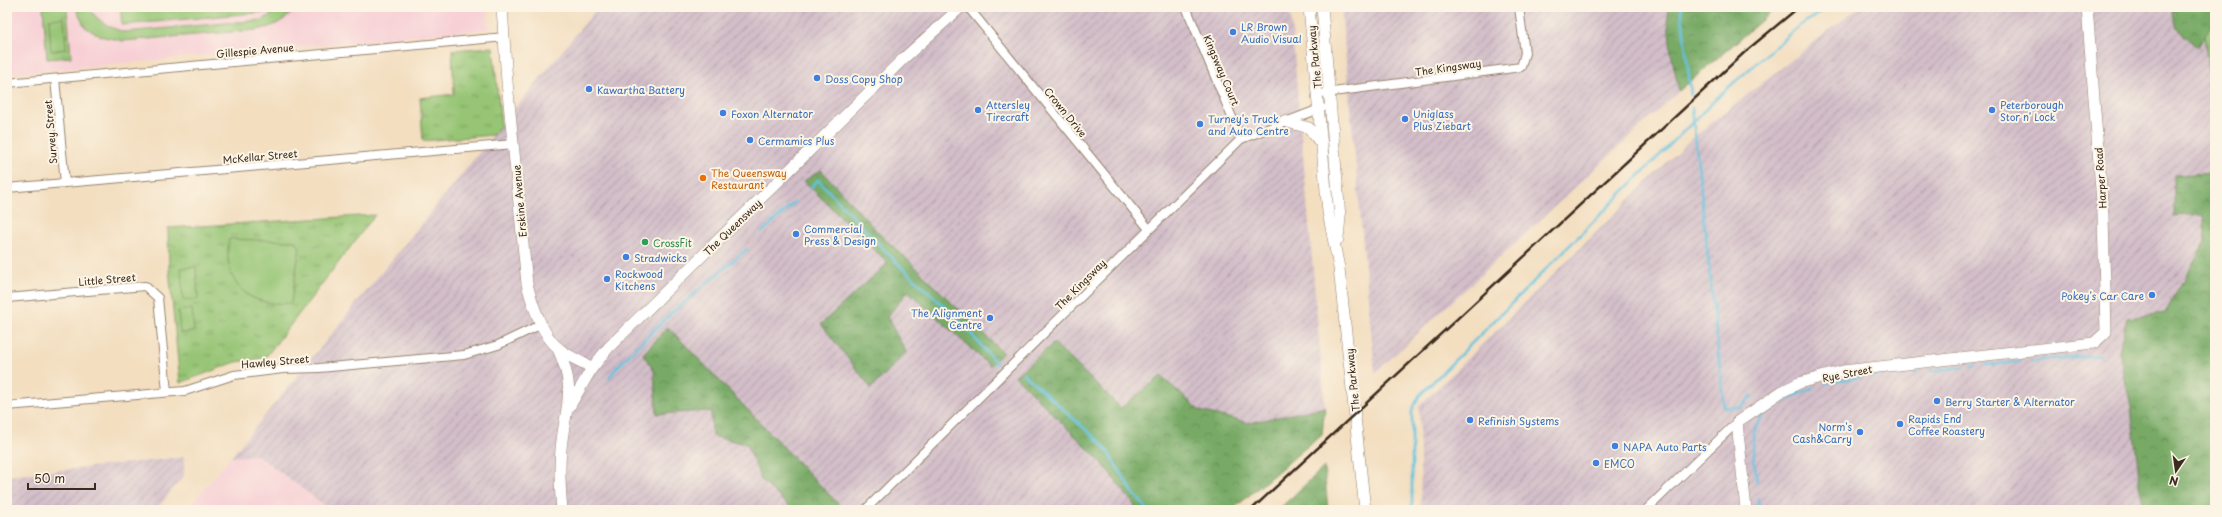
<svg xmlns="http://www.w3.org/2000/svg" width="2222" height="517" viewBox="0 0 2222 517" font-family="'Playpen Sans',sans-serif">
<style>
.built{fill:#f7cfd5}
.industrial{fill:url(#industrial-furrows)}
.grass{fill:url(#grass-tufts);stroke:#687849}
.forest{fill:url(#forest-crowns);stroke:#5a6a42}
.garden{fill:#96c574;stroke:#687849}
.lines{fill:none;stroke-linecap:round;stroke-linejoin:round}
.stream{stroke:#62c2e0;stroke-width:2.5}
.street-casing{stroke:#97846f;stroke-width:10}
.secondary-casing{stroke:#97846f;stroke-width:12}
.street{stroke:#fff;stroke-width:8}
.secondary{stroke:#fff;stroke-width:11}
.rail{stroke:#3b2a1e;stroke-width:2.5}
.shop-dot{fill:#3f7fe0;stroke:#fcf5e5;stroke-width:1.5}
.food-dot{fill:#e8710a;stroke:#fcf5e5;stroke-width:1.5}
.leisure-dot{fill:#2e9e5b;stroke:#fcf5e5;stroke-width:1.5}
.labels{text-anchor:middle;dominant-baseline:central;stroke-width:4;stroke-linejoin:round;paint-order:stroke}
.shop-label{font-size:10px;fill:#366cbe;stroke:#fcf5e5;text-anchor:start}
.street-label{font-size:10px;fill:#3b2a1e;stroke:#fcf5e5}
.food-label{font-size:10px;fill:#c56008;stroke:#fcf5e5;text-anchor:start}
.leisure-label{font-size:10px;fill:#27864d;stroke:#fcf5e5;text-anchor:start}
</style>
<defs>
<pattern id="industrial-furrows" width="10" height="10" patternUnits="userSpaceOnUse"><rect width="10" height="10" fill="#d2bdc8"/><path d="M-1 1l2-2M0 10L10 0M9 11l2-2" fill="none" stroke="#ac9aa2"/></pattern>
<pattern id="grass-tufts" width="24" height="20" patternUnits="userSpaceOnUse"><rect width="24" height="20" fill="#96c574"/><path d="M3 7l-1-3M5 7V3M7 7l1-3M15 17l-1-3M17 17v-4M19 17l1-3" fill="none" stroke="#7ca05f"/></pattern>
<pattern id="forest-crowns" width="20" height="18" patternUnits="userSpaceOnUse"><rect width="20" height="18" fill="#78aa66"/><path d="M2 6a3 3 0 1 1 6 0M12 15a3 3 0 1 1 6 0" fill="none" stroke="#648b53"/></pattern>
</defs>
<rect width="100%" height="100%" fill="#fcf5e5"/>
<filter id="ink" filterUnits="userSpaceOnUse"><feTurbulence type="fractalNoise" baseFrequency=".025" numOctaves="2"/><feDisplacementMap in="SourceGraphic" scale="8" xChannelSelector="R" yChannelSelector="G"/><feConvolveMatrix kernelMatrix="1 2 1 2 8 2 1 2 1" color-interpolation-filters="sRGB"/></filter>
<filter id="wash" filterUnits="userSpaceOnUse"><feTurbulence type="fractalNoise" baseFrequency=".012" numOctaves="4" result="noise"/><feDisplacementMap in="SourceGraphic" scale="16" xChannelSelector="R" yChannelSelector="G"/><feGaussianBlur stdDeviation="0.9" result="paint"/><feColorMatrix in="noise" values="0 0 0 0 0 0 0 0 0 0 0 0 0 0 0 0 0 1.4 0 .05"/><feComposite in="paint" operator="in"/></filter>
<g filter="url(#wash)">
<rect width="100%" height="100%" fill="#f3dec0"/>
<g class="built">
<path d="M 7,7 L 487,7 L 489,29 L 7,74 Z"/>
<path d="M 256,455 L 331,510 L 186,510 L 231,457 Z"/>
</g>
<g class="industrial">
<path d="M 598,7 L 1290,7 L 1325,407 L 1249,423 L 1200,411 L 1161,376 L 1121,408 L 1054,343 L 1103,464 L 1138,510 L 331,510 L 257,455 L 231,457 Z"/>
<path d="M 1341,7 L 1667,7 L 1671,53 L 1679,91 L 1375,373 Z"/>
<path d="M 1859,7 L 2171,7 L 2177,30 L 2198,46 L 2204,35 L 2215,125 L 2215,173 L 2174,176 L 2174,216 L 2203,214 L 2206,240 L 2165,313 L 2127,318 L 2119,351 L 2131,407 L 2143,510 L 1421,510 L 1419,406 L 1690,140 Z"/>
<path d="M 184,457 L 184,475 L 156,510 L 7,510 L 7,476 Z"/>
</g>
<g class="grass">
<path d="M 43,7 L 67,7 L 71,57 L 47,59 Z"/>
<path d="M 2215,18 L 2215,125 L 2204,35 Z"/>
<path d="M 493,47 L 501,125 L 493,135 L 423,141 L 420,98 L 454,94 L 452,50 Z"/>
<path d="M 375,215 L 265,358 L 236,362 L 180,383 L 169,269 L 168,228 Z"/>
</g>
<g class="forest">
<path d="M 1667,7 L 1777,7 L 1679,91 L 1671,53 Z"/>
<path d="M 2171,7 L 2215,7 L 2215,18 L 2198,47 L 2177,29 Z"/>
<path d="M 821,170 L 884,239 L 904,256 L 1003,353 L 990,366 L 908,291 L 887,317 L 906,352 L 871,388 L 821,324 L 888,263 L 804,181 Z"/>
<path d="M 2215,173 L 2215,510 L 2143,510 L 2131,407 L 2119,351 L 2127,318 L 2165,313 L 2206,241 L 2203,214 L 2174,216 L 2174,175 Z"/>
<path d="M 668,327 L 844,510 L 793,510 L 761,480 L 747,444 L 712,436 L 711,411 L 657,414 L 654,371 L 643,354 Z"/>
<path d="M 1054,343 L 1121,408 L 1161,376 L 1200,411 L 1249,423 L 1325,407 L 1322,434 L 1232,510 L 1138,510 L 1103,464 L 1015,376 Z"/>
<path d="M 1324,467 L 1328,510 L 1278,510 Z"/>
</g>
<g class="garden">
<path d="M 75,7 L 88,7 C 98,21 108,27 124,32 L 261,20 L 274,13 L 280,7 L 297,7 C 285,21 274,27 256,30 L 123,41 L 100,36 L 85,27 Z"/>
<path d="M 120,7 L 265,7 L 265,12 L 122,25 Z"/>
<path d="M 64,18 L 66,49 L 51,51 L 49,19 Z"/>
<path d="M 229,239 L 295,241 L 300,247 L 291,303 C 247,308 222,282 229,239 Z"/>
<path d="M 196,267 L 198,299 L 183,300 L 181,268 Z"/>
<path d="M 192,309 L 194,332 L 180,333 L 178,311 Z"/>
</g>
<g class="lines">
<g class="stream">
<path d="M 1681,7 L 1691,95"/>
<path d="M 1692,108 L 1724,407 L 1740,408 L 1752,396"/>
<path d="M 810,188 L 818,180 L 898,264 L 959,320 L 997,364"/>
<path d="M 762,232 L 795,202"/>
<path d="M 2031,361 L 2100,355"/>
<path d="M 1986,365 L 2019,362"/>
<path d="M 1971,366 L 1976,366"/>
<path d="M 1930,371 L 1963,367"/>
<path d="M 1023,373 L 1104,446 L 1134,494 L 1148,510"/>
<path d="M 1914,373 L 1919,372"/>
<path d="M 1889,374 L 1906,373"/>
<path d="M 1872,376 L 1882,375"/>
<path d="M 609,378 L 616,368 L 665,319 L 747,249"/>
<path d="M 1826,383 L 1860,377"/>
<path d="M 1757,482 C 1756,468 1752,452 1753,438 C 1754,410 1791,397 1812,388"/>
<path d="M 1758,499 L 1759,510"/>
<path d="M 1412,510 L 1412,411 L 1419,396 L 1722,93 L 1799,26 L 1829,7"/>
</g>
</g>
</g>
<g filter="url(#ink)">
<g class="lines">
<defs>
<g id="street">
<path d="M 968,7 L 1149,229"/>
<path d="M 1186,7 L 1241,139"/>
<path d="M 55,79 L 65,183"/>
<path d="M 7,83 L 505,37"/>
<path d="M 1325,93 L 1521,67 L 1525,53 L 1519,7"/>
<path d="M 7,188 L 514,144"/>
<path d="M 7,298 L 145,286 L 158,298 L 167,392"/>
<path d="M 7,406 L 185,391 L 234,375 L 283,369 L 319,368 L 464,355 L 498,345 L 542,324"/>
<path d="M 865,510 L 1241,139 L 1322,108"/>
<path d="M 1646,510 L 1737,422"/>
</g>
<g id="secondary">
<path d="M 502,7 L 507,82 L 527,284 C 532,303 542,334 557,347 C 566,356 581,361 592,368"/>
<path d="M 1309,7 L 1328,212 L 1339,268 L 1365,510"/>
<path d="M 1322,7 L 1340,217 L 1338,239"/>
<path d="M 1284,121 L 1309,128 L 1322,145"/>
<path d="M 557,347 C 578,391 565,405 561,449 C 559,469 560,489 562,510"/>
<path d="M 568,409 L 592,368 L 609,347 L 904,58 L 961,7"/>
<path d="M 1746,510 L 1737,422 L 1781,392 L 1799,383 L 1843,371 L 2094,343 L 2106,332 L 2103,215 L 2087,7"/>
</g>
</defs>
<use href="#street" class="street-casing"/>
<use href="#secondary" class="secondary-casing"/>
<use href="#street" class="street"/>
<use href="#secondary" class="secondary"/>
<path class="rail" d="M 1251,510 L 1746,51 L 1799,7"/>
</g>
</g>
<g class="shop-dot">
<circle cx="1233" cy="32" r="4"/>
<circle cx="817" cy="78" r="4"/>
<circle cx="589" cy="89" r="4"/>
<circle cx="978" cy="110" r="4"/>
<circle cx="1992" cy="110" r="4"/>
<circle cx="723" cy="113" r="4"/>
<circle cx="1405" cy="119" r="4"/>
<circle cx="1200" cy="124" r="4"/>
<circle cx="750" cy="140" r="4"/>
<circle cx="796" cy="234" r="4"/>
<circle cx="626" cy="257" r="4"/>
<circle cx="607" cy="279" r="4"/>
<circle cx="2152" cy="295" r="4"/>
<circle cx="990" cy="318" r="4"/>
<circle cx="1937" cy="401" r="4"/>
<circle cx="1470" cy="420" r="4"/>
<circle cx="1900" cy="424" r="4"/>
<circle cx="1860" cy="432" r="4"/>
<circle cx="1615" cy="446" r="4"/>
<circle cx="1596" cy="463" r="4"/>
</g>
<circle class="food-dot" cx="703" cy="178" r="4"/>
<circle class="leisure-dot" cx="645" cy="242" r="4"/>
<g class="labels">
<g class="shop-label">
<text x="1241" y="26">LR Brown<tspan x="1241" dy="12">Audio Visual</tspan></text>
<text x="825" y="78">Doss Copy Shop</text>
<text x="597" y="89">Kawartha Battery</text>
<text x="986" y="104">Attersley<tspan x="986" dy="12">Tirecraft</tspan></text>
<text x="2000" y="104">Peterborough<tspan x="2000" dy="12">Stor n' Lock</tspan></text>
<text x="731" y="113">Foxon Alternator</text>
<text x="1413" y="113">Uniglass<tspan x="1413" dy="12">Plus Ziebart</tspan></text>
<text x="1208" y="118">Turney's Truck<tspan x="1208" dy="12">and Auto Centre</tspan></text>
<text x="758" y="140">Cermamics Plus</text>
<text x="804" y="228">Commercial<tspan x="804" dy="12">Press &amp; Design</tspan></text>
<text x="634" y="257">Stradwicks</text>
<text x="615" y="273">Rockwood<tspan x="615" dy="12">Kitchens</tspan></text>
<text x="2144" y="295" text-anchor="end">Pokey's Car Care</text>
<text x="982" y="312" text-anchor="end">The Alignment<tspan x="982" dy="12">Centre</tspan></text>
<text x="1945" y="401">Berry Starter &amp; Alternator</text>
<text x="1908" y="418">Rapids End<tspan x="1908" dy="12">Coffee Roastery</tspan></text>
<text x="1478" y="420">Refinish Systems</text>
<text x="1852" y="426" text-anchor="end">Norm's<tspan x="1852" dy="12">Cash&amp;Carry</tspan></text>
<text x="1623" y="446">NAPA Auto Parts</text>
<text x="1604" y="463">EMCO</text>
</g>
<g class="street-label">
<text transform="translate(255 50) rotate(-5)">Gillespie Avenue</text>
<text transform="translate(1314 57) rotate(-96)">The Parkway</text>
<text transform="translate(1448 67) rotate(-8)">The Kingsway</text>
<text transform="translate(1222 70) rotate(67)">Kingsway Court</text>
<text transform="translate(1066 112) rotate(51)">Crown Drive</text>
<text transform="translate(50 132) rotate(-95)">Survey Street</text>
<text transform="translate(260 156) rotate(-5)">McKellar Street</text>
<text transform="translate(2100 178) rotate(-94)">Harper Road</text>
<text transform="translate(519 201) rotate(-95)">Erskine Avenue</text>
<text transform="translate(732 227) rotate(-44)">The Queensway</text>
<text transform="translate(107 279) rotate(-5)">Little Street</text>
<text transform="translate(1080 284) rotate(-45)">The Kingsway</text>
<text transform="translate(275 361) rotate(-5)">Hawley Street</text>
<text transform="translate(1847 373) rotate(-11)">Rye Street</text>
<text transform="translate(1352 380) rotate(-96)">The Parkway</text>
</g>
<g class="food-label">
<text x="711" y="172">The Queensway<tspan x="711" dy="12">Restaurant</tspan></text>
</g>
<g class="leisure-label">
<text x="653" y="242">CrossFit</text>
</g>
</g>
<rect width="2222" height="517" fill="none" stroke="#fcf5e5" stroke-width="24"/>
<g transform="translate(2176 471) rotate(193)" stroke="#fcf5e5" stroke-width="3" paint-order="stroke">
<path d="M0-3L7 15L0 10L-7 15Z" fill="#3b2a1e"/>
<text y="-6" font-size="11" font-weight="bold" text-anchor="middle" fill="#3b2a1e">N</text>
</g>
<path d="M28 483v6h67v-6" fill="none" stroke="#3b2a1e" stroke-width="2"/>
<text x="34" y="483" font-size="12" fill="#3b2a1e" stroke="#fcf5e5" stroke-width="3" paint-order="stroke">50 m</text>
</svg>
